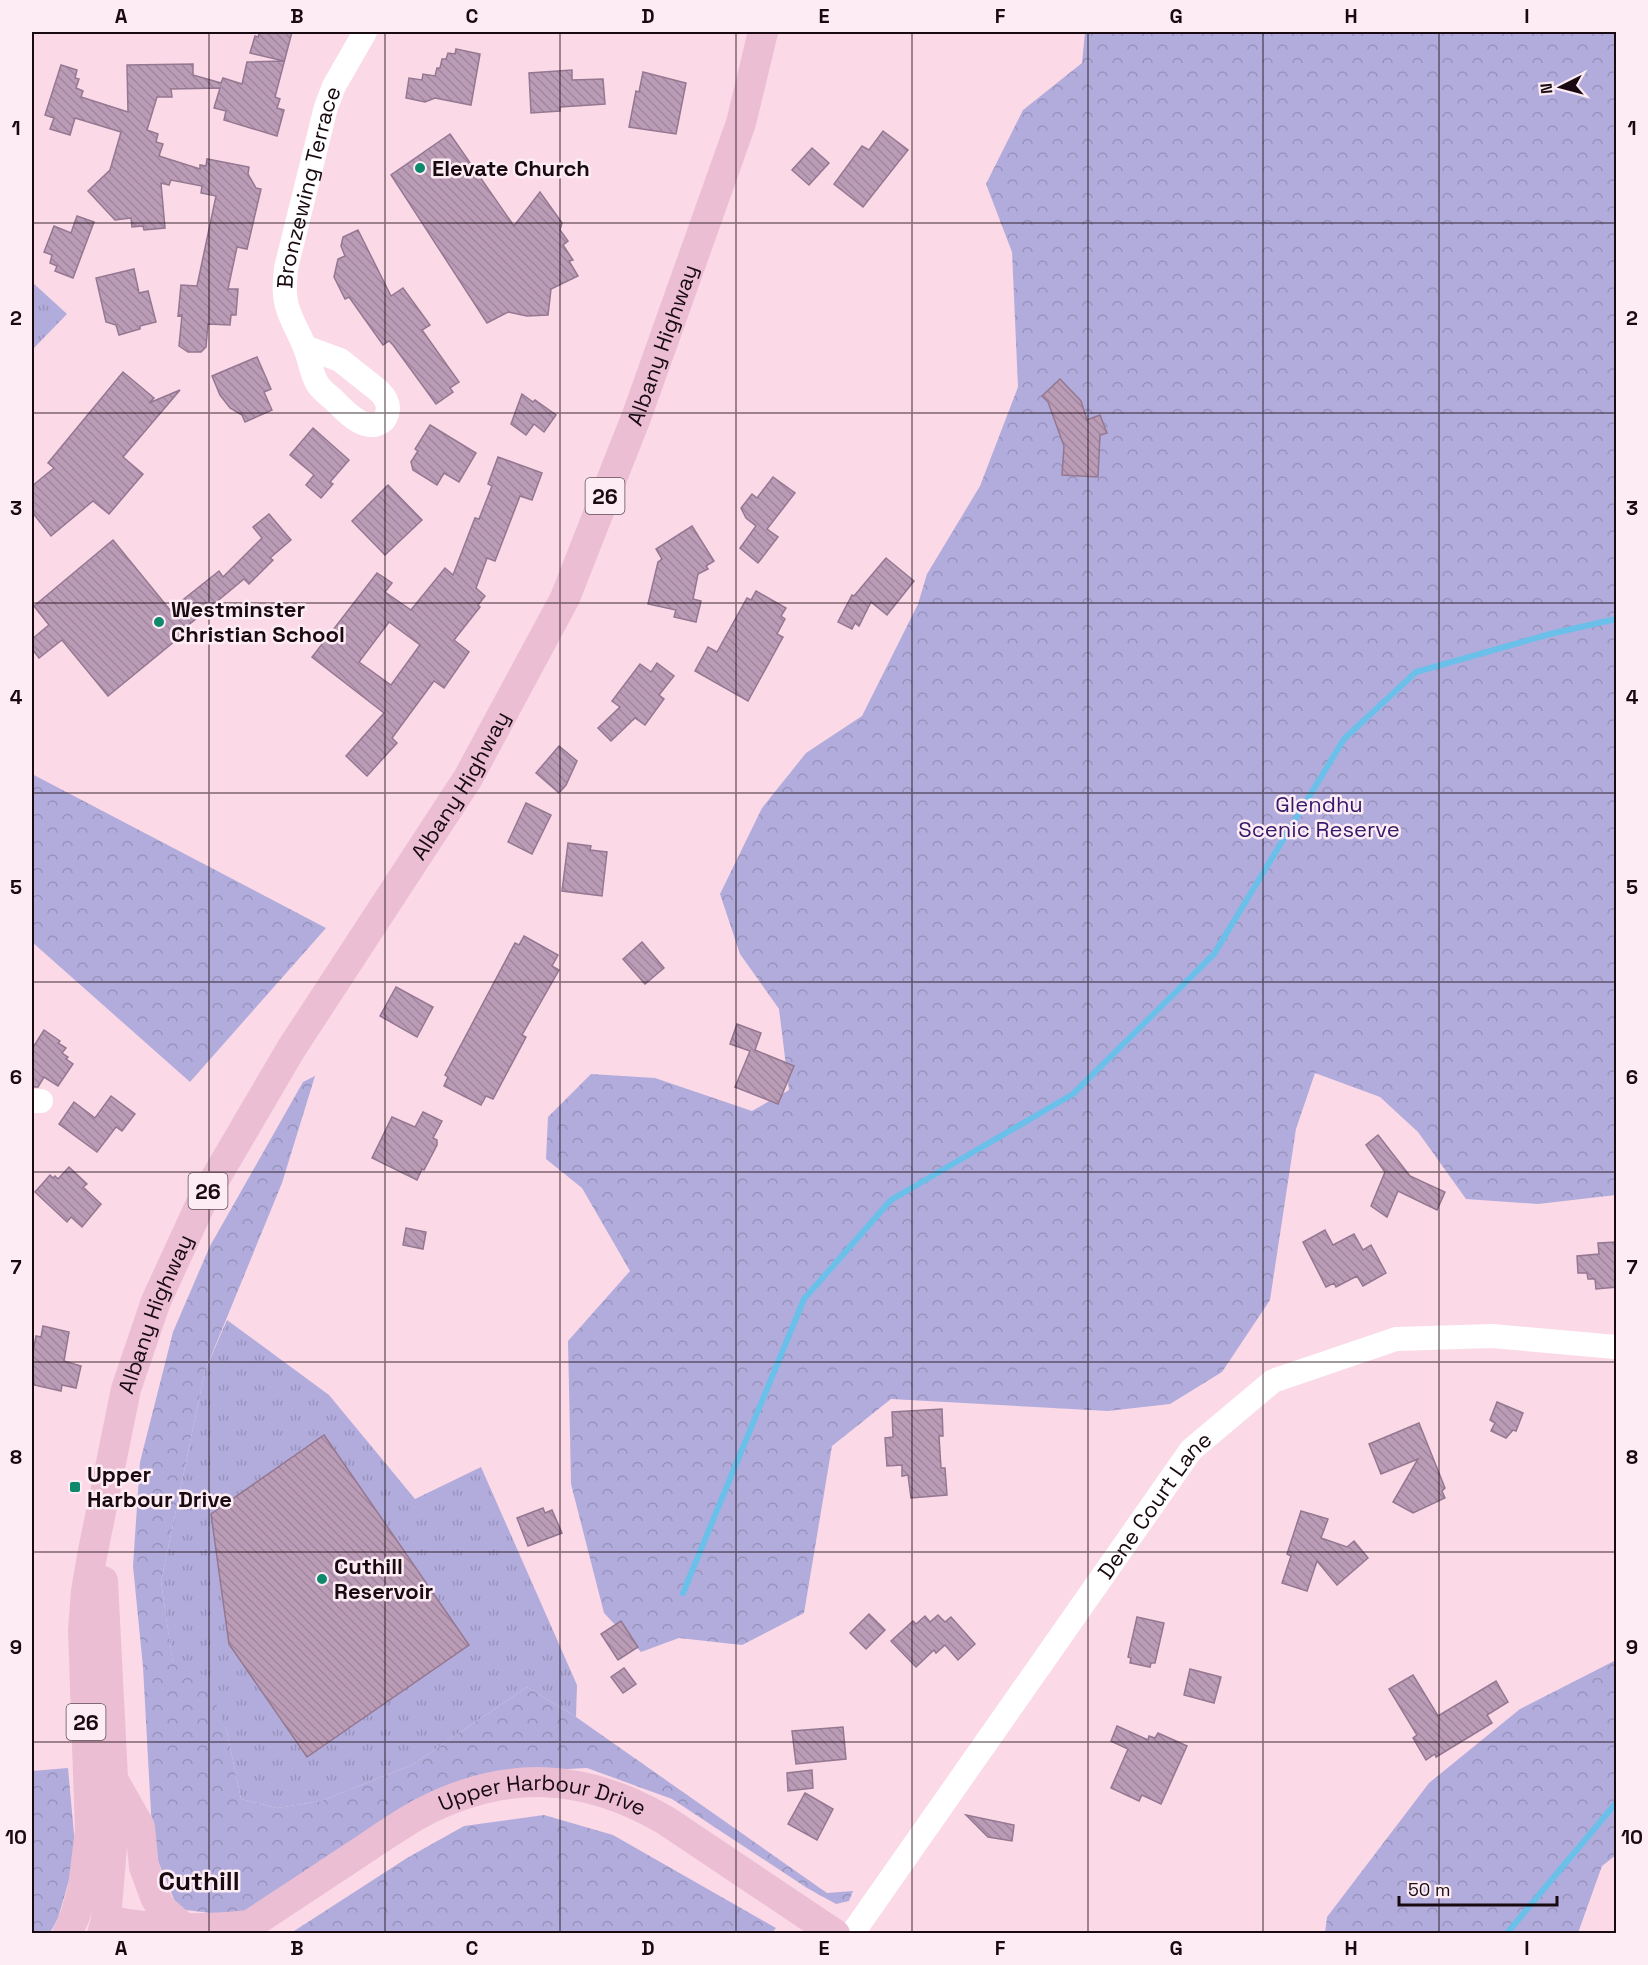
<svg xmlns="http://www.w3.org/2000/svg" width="1648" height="1965" viewBox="0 0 1648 1965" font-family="'Space Grotesk',sans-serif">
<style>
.grass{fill:url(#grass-tufts)}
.forest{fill:url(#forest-crowns)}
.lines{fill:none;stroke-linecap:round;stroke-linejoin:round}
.stream{stroke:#6bc0e9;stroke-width:6}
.building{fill:url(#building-back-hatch);stroke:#947790;stroke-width:1.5;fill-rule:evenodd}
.minor{stroke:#fff;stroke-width:24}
.major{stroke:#ecbed3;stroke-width:30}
.grid{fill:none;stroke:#180a10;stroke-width:1.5;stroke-opacity:0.55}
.poi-dot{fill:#0e896c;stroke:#fdecf3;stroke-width:2}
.labels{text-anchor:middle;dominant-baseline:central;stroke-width:5;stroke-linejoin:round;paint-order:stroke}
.shield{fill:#fdecf3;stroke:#5d4e54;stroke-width:1.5}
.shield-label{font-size:21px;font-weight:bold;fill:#180a10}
.poi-label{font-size:22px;font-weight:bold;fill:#180a10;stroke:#fdecf3;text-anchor:start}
.street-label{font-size:22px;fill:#180a10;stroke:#fdecf3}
.park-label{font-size:22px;fill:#32196a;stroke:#fdecf3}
.quarter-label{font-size:26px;font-weight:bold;fill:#180a10;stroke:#fdecf3}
.neatline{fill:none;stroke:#180a10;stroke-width:2}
.grid-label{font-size:20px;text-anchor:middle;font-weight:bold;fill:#180a10}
</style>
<defs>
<pattern id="grass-tufts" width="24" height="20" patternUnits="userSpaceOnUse" patternTransform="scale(1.5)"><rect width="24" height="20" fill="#b2acdc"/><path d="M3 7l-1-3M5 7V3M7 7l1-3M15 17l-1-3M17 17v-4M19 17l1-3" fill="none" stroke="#9893bc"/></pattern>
<pattern id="forest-crowns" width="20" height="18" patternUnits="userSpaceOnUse" patternTransform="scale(1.5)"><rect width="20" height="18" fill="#b2acdc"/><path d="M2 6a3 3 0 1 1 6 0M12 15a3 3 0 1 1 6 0" fill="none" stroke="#9893bc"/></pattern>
<pattern id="building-back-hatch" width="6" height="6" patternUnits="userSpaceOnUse" patternTransform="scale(1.5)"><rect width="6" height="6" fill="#bb9cb7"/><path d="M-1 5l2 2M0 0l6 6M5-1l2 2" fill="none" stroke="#a0859c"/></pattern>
</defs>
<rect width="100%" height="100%" fill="#fbd9e7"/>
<g class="grass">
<path d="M 32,282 L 67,314 L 32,350 Z"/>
<path d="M 227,1320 L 329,1395 L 415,1499 L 481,1467 L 577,1685 L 576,1717 L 527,1687 L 412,1765 L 321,1801 L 277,1808 L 241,1799 L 226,1728 L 173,1664 L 161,1582 L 205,1371 Z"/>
</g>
<g class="forest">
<path d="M 1085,32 L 1616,32 L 1616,1195 L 1538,1204 L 1466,1199 L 1418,1132 L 1380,1097 L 1315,1073 L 1296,1129 L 1270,1300 L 1222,1372 L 1170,1404 L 1108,1411 L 891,1399 L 832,1446 L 804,1613 L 742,1645 L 679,1638 L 641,1652 L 604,1613 L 571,1484 L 568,1341 L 630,1271 L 582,1188 L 546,1159 L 548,1117 L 591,1074 L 655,1078 L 752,1111 L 789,1090 L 779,1009 L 740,954 L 720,894 L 762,808 L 806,753 L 862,716 L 918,604 L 927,574 L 980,486 L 1018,387 L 1012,252 L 986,184 L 1023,110 L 1082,63 Z"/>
<path d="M 32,774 L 326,928 L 190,1082 L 32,942 Z"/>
<path d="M 315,1076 L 282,1183 L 205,1371 L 161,1582 L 173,1663 L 204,1675 L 226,1728 L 241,1799 L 277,1808 L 321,1801 L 412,1765 L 527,1687 L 576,1717 L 827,1893 L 853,1891 L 849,1901 L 836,1904 L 807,1888 L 672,1799 L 587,1768 L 510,1772 L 242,1917 L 178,1909 L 153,1849 L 143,1667 L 133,1566 L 140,1462 L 173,1332 L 210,1246 L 303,1082 Z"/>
<path d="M 1616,1660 L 1616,1855 L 1602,1866 L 1578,1933 L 1325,1933 L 1327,1917 L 1429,1783 L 1520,1709 Z"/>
<path d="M 68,1768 L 76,1856 L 58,1918 L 50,1933 L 32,1934 L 32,1771 Z"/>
<path d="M 544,1815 L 613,1835 L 776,1928 L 771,1934 L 291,1933 L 407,1858 L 464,1826 Z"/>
</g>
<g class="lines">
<g class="stream">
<path d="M 683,1593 L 804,1299 L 891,1200 L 1073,1094 L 1214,954 L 1344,739 L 1416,672 L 1550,634 L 1616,619"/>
<path d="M 1507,1933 L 1616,1803"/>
</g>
</g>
<g class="building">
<path d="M 260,32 L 292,32 L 275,97 L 280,99 L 277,108 L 284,110 L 277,136 L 224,120 L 226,111 L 214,108 L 220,88 L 171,89 L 172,97 L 157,97 L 147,130 L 158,134 L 156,142 L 163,144 L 159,156 L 200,169 L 200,165 L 206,166 L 207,159 L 249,167 L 248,174 L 256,188 L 261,189 L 247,249 L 237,247 L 228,289 L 238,289 L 236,315 L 231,315 L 230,325 L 208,324 L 206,347 L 201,352 L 188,352 L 179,346 L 182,315 L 178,316 L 181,285 L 197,286 L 216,196 L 201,193 L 202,186 L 171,180 L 169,185 L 161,183 L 165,228 L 144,230 L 143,226 L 132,227 L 131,218 L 115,220 L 88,191 L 110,170 L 121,132 L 75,118 L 70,135 L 50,129 L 54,118 L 45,115 L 61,65 L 77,70 L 75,78 L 79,79 L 76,88 L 83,91 L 81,97 L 128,112 L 127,65 L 193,64 L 193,75 L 221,83 L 223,78 L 242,84 L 247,62 L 284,61 L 250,53 L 255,36 L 258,37 Z"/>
<path d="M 456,49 L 480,54 L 471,105 L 435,98 L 425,102 L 406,98 L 409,78 L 422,80 L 423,74 L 435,76 L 437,68 L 440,68 L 442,59 L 446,59 L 448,53 L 455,54 Z"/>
<path d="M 572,70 L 572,80 L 603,79 L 605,104 L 560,107 L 560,111 L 531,113 L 529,73 Z"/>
<path d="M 643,72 L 686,83 L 676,134 L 629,127 L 636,91 L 639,92 Z"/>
<path d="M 883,131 L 908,150 L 863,207 L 834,184 L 862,146 L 869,150 Z"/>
<path d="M 450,134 L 514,226 L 540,192 L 562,223 L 560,230 L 568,241 L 563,245 L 573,260 L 569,261 L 578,276 L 551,289 L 548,315 L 527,316 L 508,312 L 487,323 L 391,175 Z"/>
<path d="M 812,148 L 829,163 L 809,185 L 792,170 Z"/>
<path d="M 77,216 L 94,222 L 73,278 L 55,271 L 57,266 L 50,263 L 52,255 L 44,252 L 54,226 L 71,233 Z"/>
<path d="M 358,230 L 391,296 L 403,288 L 430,325 L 422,330 L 459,382 L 450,388 L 453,392 L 436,404 L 393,345 L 389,341 L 383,345 L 349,297 L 345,299 L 334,277 L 338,259 L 345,256 L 341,246 L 343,237 Z"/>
<path d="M 134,269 L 139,293 L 148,291 L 156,322 L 140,326 L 140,329 L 119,335 L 116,325 L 106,322 L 96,278 Z"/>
<path d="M 257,357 L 271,389 L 264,392 L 272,410 L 245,422 L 242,415 L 230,408 L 220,395 L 212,376 Z"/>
<path d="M 123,372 L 154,398 L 149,403 L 180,390 L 123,457 L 143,474 L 109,514 L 93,501 L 51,536 L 32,512 L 32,486 L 54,468 L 48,463 Z"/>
<path d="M 1060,379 L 1081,401 L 1087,420 L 1100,415 L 1107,433 L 1100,435 L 1098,477 L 1062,475 L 1064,446 L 1048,402 L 1042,396 Z"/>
<path d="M 522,394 L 533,402 L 535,400 L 556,415 L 544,432 L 534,424 L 526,435 L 511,424 Z"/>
<path d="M 430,425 L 476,453 L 459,482 L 444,473 L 437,485 L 413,470 L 411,462 L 418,451 L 415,449 Z"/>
<path d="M 313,428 L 349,460 L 330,482 L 333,484 L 321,498 L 306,485 L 314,475 L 290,455 Z"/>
<path d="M 498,457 L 542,473 L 532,500 L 520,496 L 495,561 L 487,558 L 476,588 L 485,596 L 478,605 L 480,607 L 454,640 L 469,652 L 444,688 L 434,681 L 392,738 L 397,743 L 367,776 L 346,756 L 384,713 L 312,657 L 377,573 L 392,583 L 385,592 L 411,610 L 445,568 L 453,575 L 475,518 L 479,519 L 492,486 L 488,484 ZM 389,622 L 420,645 L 391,685 L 359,662 Z"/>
<path d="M 773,477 L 795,493 L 767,529 L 778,537 L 758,563 L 740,548 L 756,526 L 746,518 L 741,508 L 752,494 L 757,498 Z"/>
<path d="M 388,485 L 422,520 L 385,555 L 352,521 Z"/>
<path d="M 269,514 L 291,540 L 270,558 L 273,560 L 249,584 L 244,579 L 185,628 L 187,631 L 108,696 L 62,640 L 39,658 L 32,649 L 32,639 L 49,625 L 34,606 L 113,540 L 170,610 L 219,571 L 223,577 L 262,538 L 253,527 Z"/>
<path d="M 692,526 L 714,561 L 706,566 L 708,569 L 698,574 L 693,599 L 701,601 L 696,622 L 674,617 L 676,610 L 648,604 L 658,562 L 662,559 L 656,549 Z"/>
<path d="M 886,558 L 914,581 L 887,615 L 871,602 L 859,626 L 855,623 L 852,629 L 838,622 L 852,595 L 854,596 Z"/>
<path d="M 756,591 L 786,608 L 781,616 L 785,619 L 777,634 L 783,637 L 748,701 L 695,671 L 708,647 L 717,652 L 747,598 L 751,600 Z"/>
<path d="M 657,663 L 674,676 L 659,695 L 664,699 L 645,725 L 635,718 L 611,741 L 598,728 L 620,707 L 612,701 L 640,664 L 651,672 Z"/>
<path d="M 559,746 L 577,761 L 566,785 L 559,793 L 536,773 Z"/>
<path d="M 526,803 L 551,815 L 532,854 L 508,842 Z"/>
<path d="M 568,843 L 591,846 L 590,850 L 607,852 L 602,896 L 562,891 Z"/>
<path d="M 524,936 L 558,955 L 552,966 L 559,970 L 522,1035 L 526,1037 L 493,1099 L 486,1096 L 481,1105 L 444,1086 L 448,1077 L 445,1075 L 515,943 L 519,945 Z"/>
<path d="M 642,942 L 664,968 L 645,984 L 623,959 Z"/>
<path d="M 396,987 L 433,1007 L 417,1037 L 380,1016 Z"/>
<path d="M 737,1024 L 761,1033 L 755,1050 L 794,1066 L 778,1104 L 735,1087 L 750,1051 L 730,1044 Z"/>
<path d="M 44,1030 L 60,1041 L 58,1043 L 66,1048 L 62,1053 L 68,1057 L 66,1059 L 73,1064 L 58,1086 L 44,1077 L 38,1087 L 32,1087 L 32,1049 Z"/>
<path d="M 111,1096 L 135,1114 L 122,1131 L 116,1127 L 97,1152 L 59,1124 L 74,1102 L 95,1118 Z"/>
<path d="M 423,1112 L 442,1121 L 433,1138 L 437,1140 L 437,1145 L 424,1170 L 422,1169 L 417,1180 L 372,1158 L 392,1117 L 415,1127 Z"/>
<path d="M 1378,1135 L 1410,1176 L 1445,1192 L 1437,1210 L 1398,1191 L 1387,1217 L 1371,1206 L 1385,1172 L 1366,1145 Z"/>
<path d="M 69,1167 L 87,1184 L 83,1187 L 101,1204 L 82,1227 L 71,1217 L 67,1222 L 35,1192 L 50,1175 L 53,1178 L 55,1176 L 58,1179 Z"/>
<path d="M 406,1228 L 426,1232 L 423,1249 L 403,1245 Z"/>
<path d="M 1325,1230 L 1333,1245 L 1354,1234 L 1363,1250 L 1371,1245 L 1386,1273 L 1363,1286 L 1357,1276 L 1336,1287 L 1334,1283 L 1326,1287 L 1303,1242 Z"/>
<path d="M 1617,1242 L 1617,1287 L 1596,1289 L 1595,1279 L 1588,1279 L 1587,1273 L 1578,1273 L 1577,1256 L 1599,1254 L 1598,1243 Z"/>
<path d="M 43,1326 L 69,1332 L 64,1361 L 81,1366 L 76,1388 L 62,1385 L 61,1391 L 34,1385 L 32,1358 L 36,1336 L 41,1337 Z"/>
<path d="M 1497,1402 L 1523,1413 L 1516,1431 L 1513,1430 L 1506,1438 L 1491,1431 L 1495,1423 L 1490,1420 Z"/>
<path d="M 942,1409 L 943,1436 L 939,1436 L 941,1468 L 945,1468 L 947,1495 L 911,1498 L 908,1475 L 902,1476 L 902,1465 L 887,1466 L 885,1438 L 893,1437 L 892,1412 Z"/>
<path d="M 1419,1423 L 1445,1488 L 1442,1491 L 1445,1498 L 1413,1513 L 1393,1502 L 1418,1459 L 1381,1474 L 1369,1444 Z"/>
<path d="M 324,1435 L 469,1645 L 307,1757 L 229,1644 L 211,1514 Z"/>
<path d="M 543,1508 L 545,1513 L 552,1510 L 562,1533 L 528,1546 L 517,1518 Z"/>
<path d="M 1301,1511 L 1328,1519 L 1321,1538 L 1347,1547 L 1354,1541 L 1368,1558 L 1337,1585 L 1317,1561 L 1307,1591 L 1282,1583 L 1291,1556 L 1287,1554 Z"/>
<path d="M 869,1614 L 885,1630 L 866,1649 L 850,1633 Z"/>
<path d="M 938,1615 L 945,1622 L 951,1617 L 975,1644 L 958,1660 L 945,1645 L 936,1653 L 934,1650 L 916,1667 L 891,1641 L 913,1621 L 916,1624 L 925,1616 L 930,1622 Z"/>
<path d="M 1137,1617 L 1164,1623 L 1155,1663 L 1151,1663 L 1150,1667 L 1130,1663 L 1131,1658 L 1128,1657 Z"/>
<path d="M 621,1621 L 638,1647 L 618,1660 L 601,1634 Z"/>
<path d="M 624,1668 L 636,1684 L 623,1693 L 611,1677 Z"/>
<path d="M 1190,1669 L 1221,1677 L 1214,1703 L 1184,1695 Z"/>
<path d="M 1413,1675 L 1438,1716 L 1496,1681 L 1508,1702 L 1487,1715 L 1492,1723 L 1436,1757 L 1435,1754 L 1426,1760 L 1413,1738 L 1417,1735 L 1389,1689 Z"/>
<path d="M 1117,1726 L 1148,1740 L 1149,1736 L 1155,1738 L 1158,1733 L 1187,1746 L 1161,1804 L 1142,1795 L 1139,1801 L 1111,1788 L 1128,1749 L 1111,1741 Z"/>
<path d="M 843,1727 L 846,1759 L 796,1764 L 792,1731 Z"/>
<path d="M 812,1770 L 813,1788 L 788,1791 L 787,1773 Z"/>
<path d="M 805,1793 L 833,1809 L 817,1840 L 788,1824 Z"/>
<path d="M 966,1815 L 1014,1825 L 1012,1841 L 988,1837 Z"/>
</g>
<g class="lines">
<g class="minor">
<path id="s1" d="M 305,347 L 340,360 L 379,391 C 388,400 391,409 384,420 C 366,435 346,412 334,400 C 328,395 321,390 317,383 C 311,373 310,360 305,348 C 300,334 291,321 287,306 C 283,293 285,281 286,268 L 326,107 L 334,86 L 365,32"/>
<path d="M 32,1101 L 41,1101"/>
<path id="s2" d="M 852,1934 L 1191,1450 L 1273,1381 L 1396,1339 L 1492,1336 L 1616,1347"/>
</g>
<g class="major">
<path d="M 114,1781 L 140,1827 L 144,1867 L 155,1897 L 161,1908 L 183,1927"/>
<path d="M 106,1920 C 151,1930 202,1930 249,1925"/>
<path id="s3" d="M 67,1934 L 75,1916 L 83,1887 L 90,1830 L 83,1630 L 86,1591 L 92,1556 L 126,1389 L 156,1301 L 202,1201 L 291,1049 L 468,778 L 565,598 L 637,415 L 741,123 L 763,32"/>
<path d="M 102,1934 L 106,1920 L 113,1834 L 113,1778 L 103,1581"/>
<path id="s4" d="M 236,1934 C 275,1908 315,1882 354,1856 C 377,1841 399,1825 423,1812 C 507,1769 584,1773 665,1820 L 835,1934"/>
</g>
</g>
<path class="grid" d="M 209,32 L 209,1934M 385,32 L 385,1934M 560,32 L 560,1934M 736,32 L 736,1934M 912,32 L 912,1934M 1088,32 L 1088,1934M 1263,32 L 1263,1934M 1439,32 L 1439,1934M 32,223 L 1616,223M 32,413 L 1616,413M 32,603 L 1616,603M 32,793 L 1616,793M 32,982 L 1616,982M 32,1172 L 1616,1172M 32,1362 L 1616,1362M 32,1552 L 1616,1552M 32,1742 L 1616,1742"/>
<g class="poi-dot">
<circle cx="420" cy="168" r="6"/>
<circle cx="159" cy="622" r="6"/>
<rect x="69" y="1481" width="12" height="12" rx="3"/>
<circle cx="322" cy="1579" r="6"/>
</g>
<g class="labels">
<g class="shield">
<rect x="585.5" y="478" width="39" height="36" rx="4.5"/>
<rect x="188.5" y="1173" width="39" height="36" rx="4.5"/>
<rect x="66.5" y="1704" width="39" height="36" rx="4.5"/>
</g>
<g class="shield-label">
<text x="605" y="496">26</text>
<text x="208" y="1191">26</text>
<text x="86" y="1722">26</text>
</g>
<g class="poi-label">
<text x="432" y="168">Elevate Church</text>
<text x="171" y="609">Westminster<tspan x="171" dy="25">Christian School</tspan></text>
<text x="87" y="1474">Upper<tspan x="87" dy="25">Harbour Drive</tspan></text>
<text x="334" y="1566">Cuthill<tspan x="334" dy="25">Reservoir</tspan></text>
</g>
<g class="street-label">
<text stroke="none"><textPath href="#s1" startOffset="408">Bronzewing Terrace</textPath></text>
<text stroke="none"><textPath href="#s3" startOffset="1731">Albany Highway</textPath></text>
<text stroke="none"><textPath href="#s3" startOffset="1245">Albany Highway</textPath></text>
<text stroke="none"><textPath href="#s3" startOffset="633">Albany Highway</textPath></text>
<text stroke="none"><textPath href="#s2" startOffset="525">Dene Court Lane</textPath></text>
<text stroke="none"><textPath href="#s4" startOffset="348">Upper Harbour Drive</textPath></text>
</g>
<g class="park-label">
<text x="1319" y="804">Glendhu<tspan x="1319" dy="25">Scenic Reserve</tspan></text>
</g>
<g class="quarter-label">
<text x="199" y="1881">Cuthill</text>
</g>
</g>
<rect width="1648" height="1965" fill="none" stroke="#fdecf3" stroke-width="66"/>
<g transform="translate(1561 87) rotate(264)" stroke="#fdecf3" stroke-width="4.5" paint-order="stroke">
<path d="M0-4.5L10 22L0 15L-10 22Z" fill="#180a10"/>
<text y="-9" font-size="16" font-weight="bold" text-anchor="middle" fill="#180a10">N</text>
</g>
<path d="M1399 1896v9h158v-9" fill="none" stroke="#180a10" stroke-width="3"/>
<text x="1408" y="1896" font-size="18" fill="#180a10" stroke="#fdecf3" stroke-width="4.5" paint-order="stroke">50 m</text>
<rect x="33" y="33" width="1582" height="1899" class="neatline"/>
<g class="grid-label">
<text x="121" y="23">A</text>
<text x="297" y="23">B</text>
<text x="472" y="23">C</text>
<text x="648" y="23">D</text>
<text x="824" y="23">E</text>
<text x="1000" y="23">F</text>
<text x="1176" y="23">G</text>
<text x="1351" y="23">H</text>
<text x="1527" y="23">I</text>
<text x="16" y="135">1</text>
<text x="1632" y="135">1</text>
<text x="16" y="325">2</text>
<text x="1632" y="325">2</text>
<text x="16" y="515">3</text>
<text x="1632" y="515">3</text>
<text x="16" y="704">4</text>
<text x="1632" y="704">4</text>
<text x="16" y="894">5</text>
<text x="1632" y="894">5</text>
<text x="16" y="1084">6</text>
<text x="1632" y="1084">6</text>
<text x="16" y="1274">7</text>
<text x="1632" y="1274">7</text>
<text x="16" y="1464">8</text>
<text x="1632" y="1464">8</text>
<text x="16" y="1654">9</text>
<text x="1632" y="1654">9</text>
<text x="16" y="1844">10</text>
<text x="1632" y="1844">10</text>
<text x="121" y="1955">A</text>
<text x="297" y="1955">B</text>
<text x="472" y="1955">C</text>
<text x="648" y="1955">D</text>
<text x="824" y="1955">E</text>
<text x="1000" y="1955">F</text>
<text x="1176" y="1955">G</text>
<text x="1351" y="1955">H</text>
<text x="1527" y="1955">I</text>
</g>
</svg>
